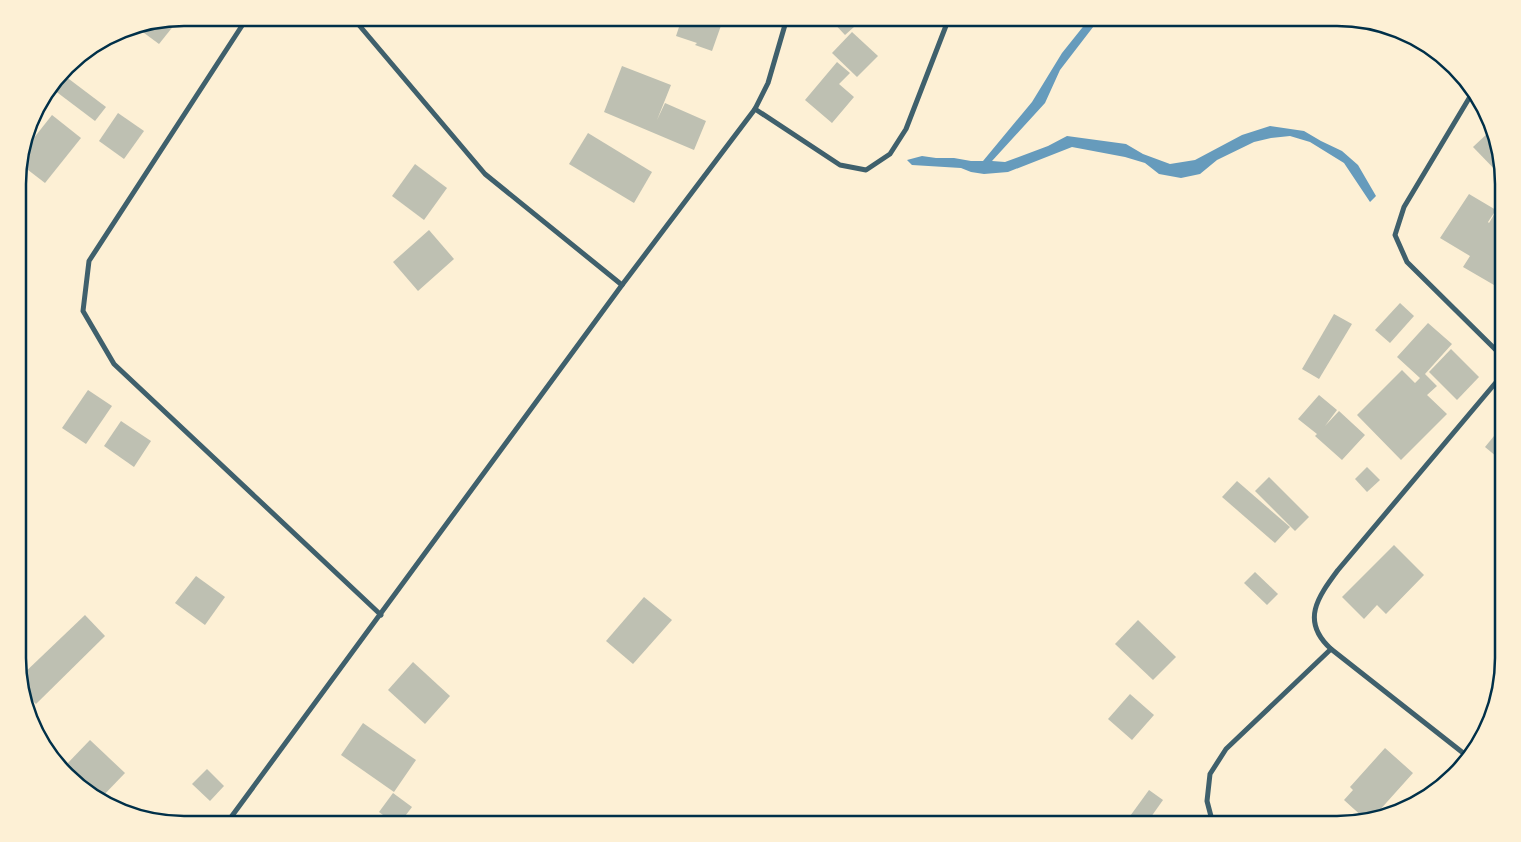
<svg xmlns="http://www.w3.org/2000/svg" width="1521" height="842" viewBox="0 0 1521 842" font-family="Mulish,sans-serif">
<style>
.water{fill:#669bbc}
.building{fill:#bec0b2}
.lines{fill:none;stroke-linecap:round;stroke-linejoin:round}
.minor{stroke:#3f606c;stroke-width:5}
.rim{fill:none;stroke:#003049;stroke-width:2.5}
</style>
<rect width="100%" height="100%" fill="#fdf0d5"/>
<path class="water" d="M 1090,18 L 1100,18 L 1060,70 L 1045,103 L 992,161 L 1005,162 L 1048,146 L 1067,136 L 1126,144 L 1143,154 L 1170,164 L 1195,160 L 1242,135 L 1270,126 L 1304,131 L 1321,141 L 1342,151 L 1358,165 L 1376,196 L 1370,202 L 1344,163 L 1310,142 L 1290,136 L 1271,138 L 1254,142 L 1217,160 L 1200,174 L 1181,178 L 1159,174 L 1145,163 L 1125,157 L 1072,147 L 1008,172 L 984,174 L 971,172 L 961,168 L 912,165 L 907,160 L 922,156 L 936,158 L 954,158 L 971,161 L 983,161 L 1032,102 L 1062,53 Z"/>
<g class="building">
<path d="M 682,18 L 703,24 L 705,18 L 721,18 L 723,20 L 712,51 L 695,45 L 697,43 L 676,36 Z"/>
<path d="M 829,18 L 864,18 L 845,35 Z"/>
<path d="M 179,19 L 159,44 L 136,27 L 171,20 Z"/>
<path d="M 852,32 L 878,56 L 857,77 L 832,53 Z"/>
<path d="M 837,62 L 850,73 L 839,84 L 854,97 L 832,123 L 805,100 Z"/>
<path d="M 622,66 L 671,85 L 657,120 L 665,103 L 706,121 L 694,150 L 604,112 Z"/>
<path d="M 65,76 L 106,107 L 95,121 L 54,90 Z"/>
<path d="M 118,113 L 144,131 L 124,159 L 99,141 Z"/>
<path d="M 52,115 L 81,138 L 45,183 L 19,163 L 22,153 Z"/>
<path d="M 1489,132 L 1503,173 L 1503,178 L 1473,147 Z"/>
<path d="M 588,133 L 652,172 L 634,203 L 569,164 Z"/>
<path d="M 415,164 L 447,188 L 424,220 L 392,196 Z"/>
<path d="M 1469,194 L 1496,210 L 1488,222 L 1489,223 L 1495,213 L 1503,218 L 1503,224 L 1500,229 L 1503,231 L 1503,269 L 1494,285 L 1463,267 L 1470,256 L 1440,238 Z"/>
<path d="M 429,230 L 454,259 L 418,291 L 393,262 Z"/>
<path d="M 1400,303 L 1414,316 L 1390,343 L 1375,330 Z"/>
<path d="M 1334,314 L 1352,324 L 1319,379 L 1302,369 Z"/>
<path d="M 1428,323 L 1452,344 L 1425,374 L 1437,386 L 1427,395 L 1447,414 L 1401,460 L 1357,415 L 1402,370 L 1415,383 L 1420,378 L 1397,357 Z"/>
<path d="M 1451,349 L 1479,377 L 1457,400 L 1429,372 Z"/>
<path d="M 88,390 L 112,406 L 86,444 L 62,428 Z"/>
<path d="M 1319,395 L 1337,410 L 1325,426 L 1339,411 L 1365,435 L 1342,460 L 1315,436 L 1317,434 L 1298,419 Z"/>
<path d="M 121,421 L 151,441 L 134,467 L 104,446 Z"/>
<path d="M 1503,425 L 1503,462 L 1485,447 Z"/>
<path d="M 1367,467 L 1380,480 L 1367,492 L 1355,479 Z"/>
<path d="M 1269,477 L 1309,517 L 1295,531 L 1255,491 Z"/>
<path d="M 1237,481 L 1290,527 L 1275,543 L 1222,497 Z"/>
<path d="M 1394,545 L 1424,575 L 1386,614 L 1377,605 L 1364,619 L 1342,597 Z"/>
<path d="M 1255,572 L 1278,594 L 1267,605 L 1244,583 Z"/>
<path d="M 196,576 L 225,597 L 205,625 L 175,603 Z"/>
<path d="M 644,597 L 672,620 L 633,664 L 606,641 Z"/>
<path d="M 85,615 L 105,636 L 36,704 L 23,692 L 19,678 Z"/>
<path d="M 1138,620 L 1176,657 L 1153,680 L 1115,644 Z"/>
<path d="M 413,662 L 450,696 L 425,724 L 388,690 Z"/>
<path d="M 1130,694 L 1154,715 L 1132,740 L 1108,719 Z"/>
<path d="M 363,723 L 416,760 L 394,792 L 341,755 Z"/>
<path d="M 90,740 L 125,773 L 99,800 L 64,767 Z"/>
<path d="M 1385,748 L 1413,773 L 1378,812 L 1376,810 L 1369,818 L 1365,819 L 1344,800 L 1353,790 L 1350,787 Z"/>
<path d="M 207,769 L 224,786 L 210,801 L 192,784 Z"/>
<path d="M 1149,790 L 1163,800 L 1146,824 L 1127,824 L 1125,823 Z"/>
<path d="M 393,793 L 412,807 L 399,824 L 395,824 L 379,812 Z"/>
</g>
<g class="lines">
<g class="minor">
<path d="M 247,18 L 89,261 L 83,311 L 114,364 L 381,615"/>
<path d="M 353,18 L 485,174 L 622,285"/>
<path d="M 1474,90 L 1404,207 L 1395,235 L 1407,262 L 1503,357"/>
<path d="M 755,109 L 840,165 L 866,170 L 890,154 L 906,129 L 949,18"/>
<path d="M 1331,649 L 1467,756"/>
<path d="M 226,824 L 622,285 L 755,109 L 768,83 L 787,18"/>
<path d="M 1213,824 L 1207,801 L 1210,774 L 1226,749 L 1331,649 C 1300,621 1318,597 1338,570 L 1503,374"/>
</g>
</g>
<path d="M0 0H1521V842H0ZM184 26H1337A158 158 0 0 1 1495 184V658A158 158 0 0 1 1337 816H184A158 158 0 0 1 26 658V184A158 158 0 0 1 184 26Z" fill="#fdf0d5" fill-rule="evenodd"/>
<path class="rim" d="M184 26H1337A158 158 0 0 1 1495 184V658A158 158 0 0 1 1337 816H184A158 158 0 0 1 26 658V184A158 158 0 0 1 184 26Z"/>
</svg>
